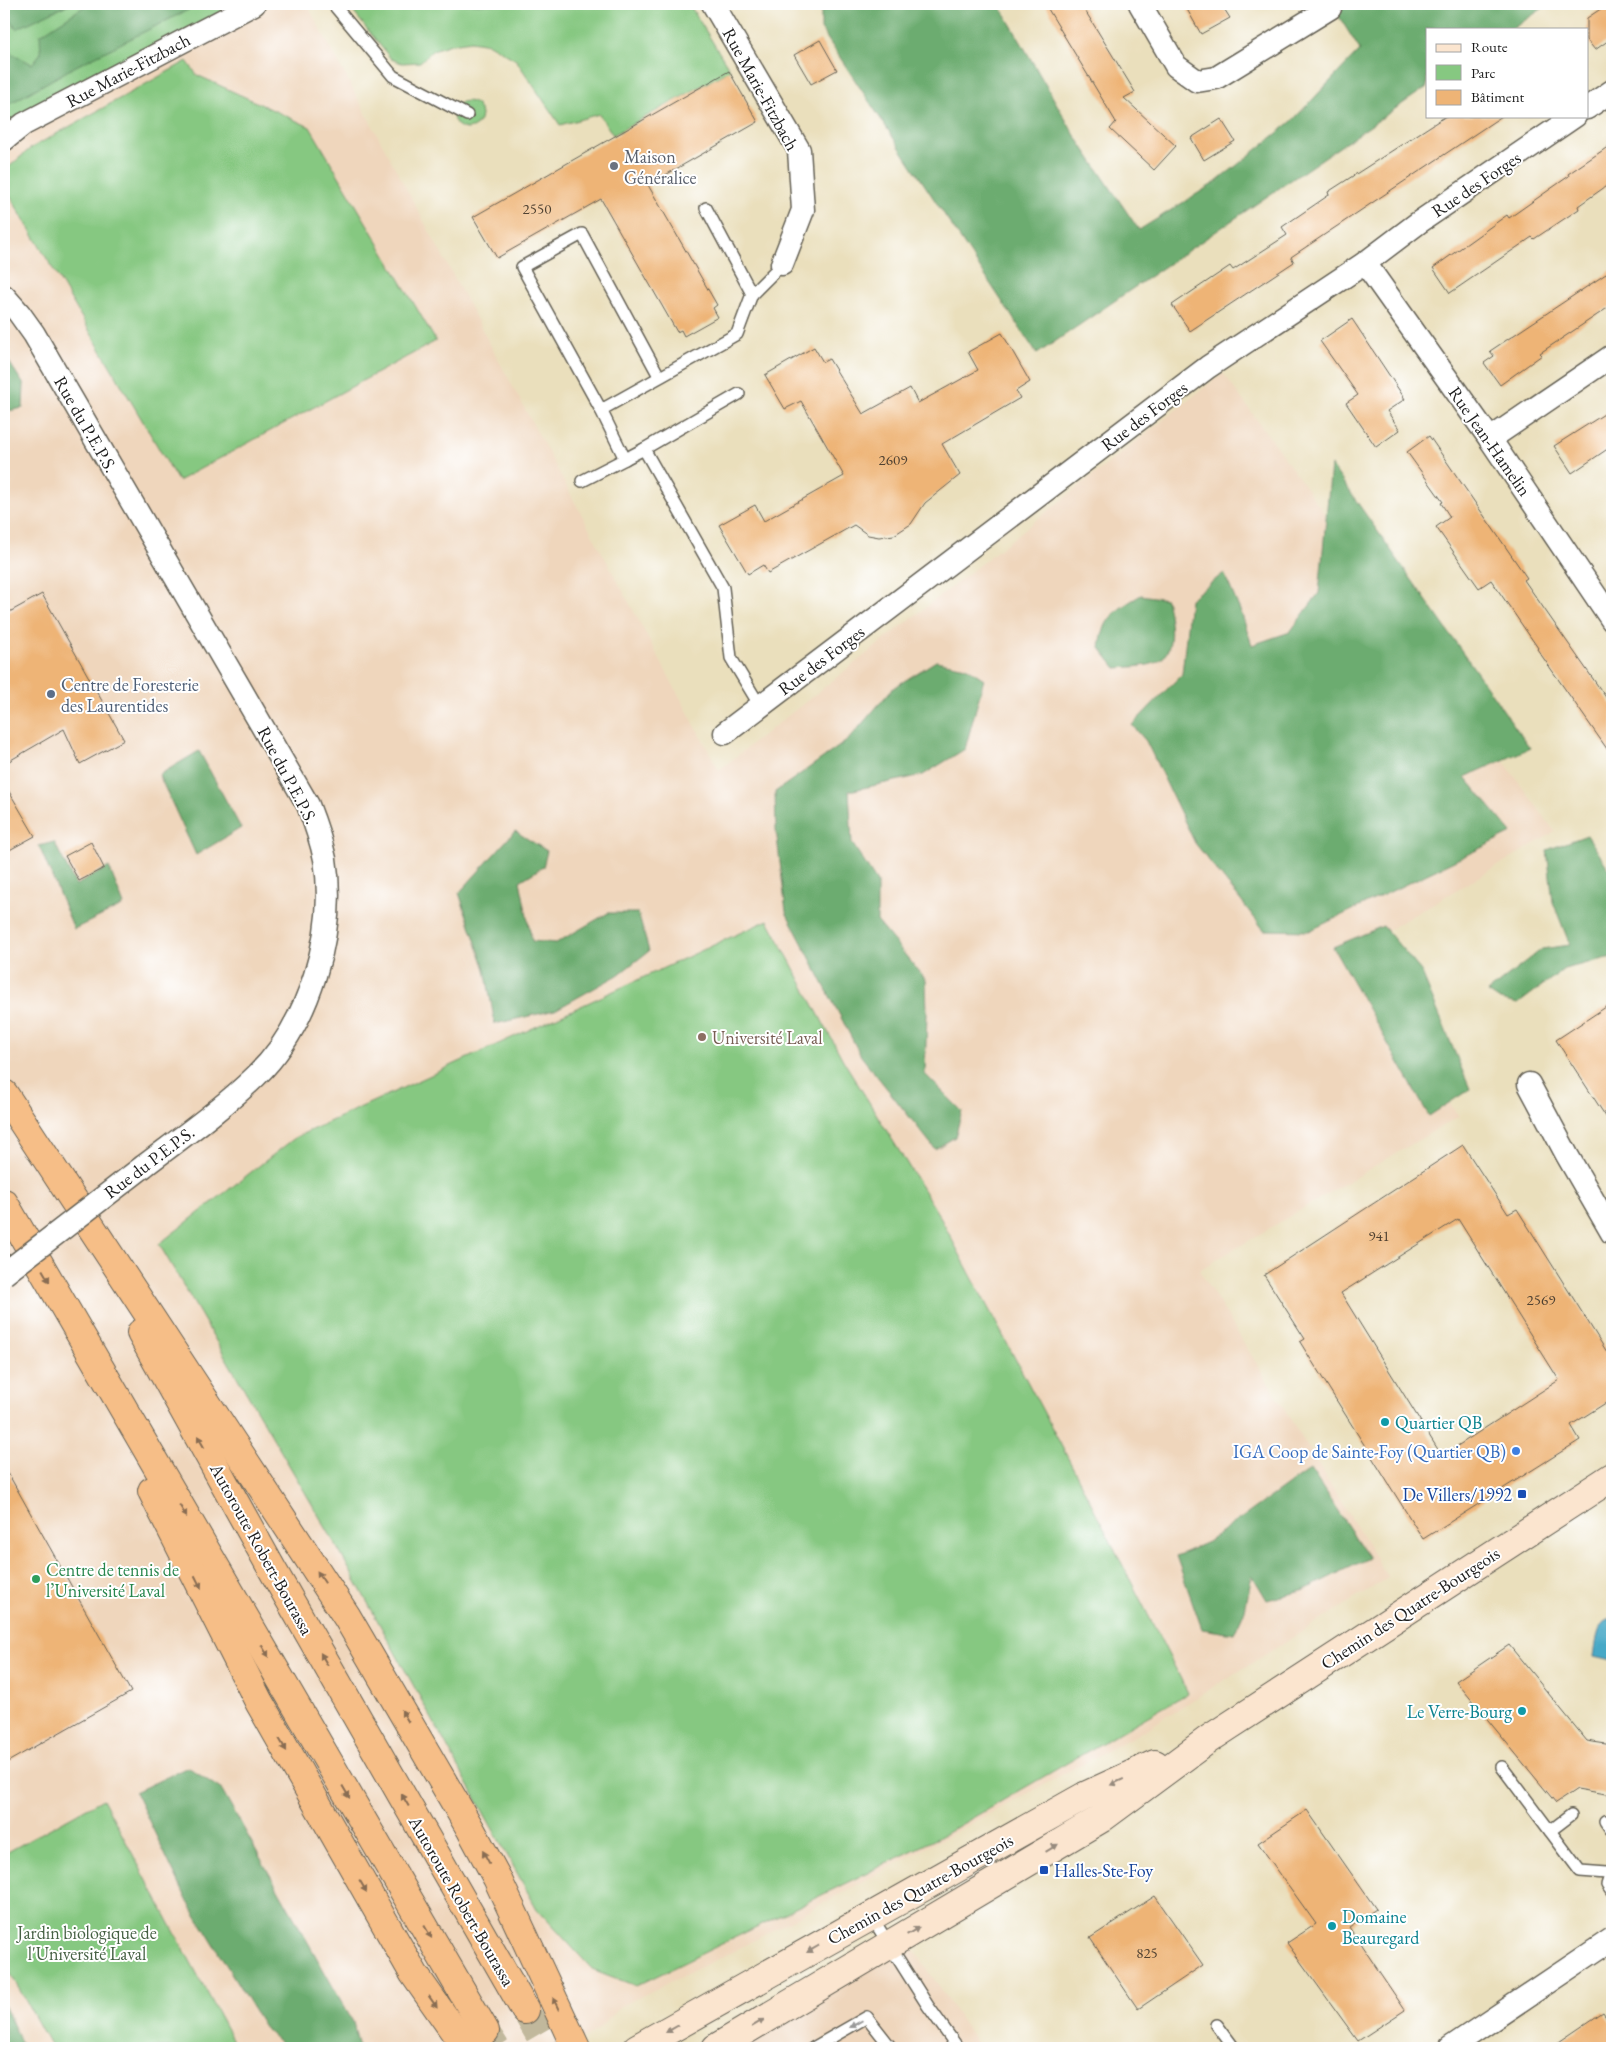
<svg xmlns="http://www.w3.org/2000/svg" width="1616" height="2052" viewBox="0 0 1616 2052" font-family="'EB Garamond',serif">
<style>
.built{fill:#efd6bc}
.green{fill:#86c881;stroke:#51724e}
.forest{fill:#6cac6f;stroke:#446446}
.water{fill:#46a8c6;stroke:#316271}
.building{fill:#eeb476;fill-rule:evenodd}
.lines{fill:none;stroke-linecap:round;stroke-linejoin:round}
.highway-tunnel{stroke:#c1b89c;stroke-width:28;stroke-dasharray:28 14;stroke-linecap:butt}
.lane-casing{stroke:#646054;stroke-width:14}
.street-casing{stroke:#646054;stroke-width:25}
.secondary-casing{stroke:#646054;stroke-width:30}
.highway-casing{stroke:#646054;stroke-width:30}
.lane{stroke:#fff;stroke-width:11}
.street{stroke:#fff;stroke-width:22}
.secondary{stroke:#fbe5cf;stroke-width:28}
.highway{stroke:#f6be87;stroke-width:28}
.street-bridge-casing{stroke:#646054;stroke-width:25;stroke-linecap:butt}
.street-bridge{stroke:#fff;stroke-width:22}
.oneway{fill:#896d52}
.oneway2{fill:#978b7e}
.oneway3{fill:#999}
.worship-dot{fill:#6b7280;stroke:#fff;stroke-width:2}
.service-dot{fill:#5c6f8a;stroke:#fff;stroke-width:2}
.education-dot{fill:#8d6e63;stroke:#fff;stroke-width:2}
.culture-dot{fill:#0f9aa8;stroke:#fff;stroke-width:2}
.shop-dot{fill:#3f7fe0;stroke:#fff;stroke-width:2}
.transit-dot{fill:#1a4fb4;stroke:#fff;stroke-width:2}
.leisure-dot{fill:#2e9e5b;stroke:#fff;stroke-width:2}
.labels{text-anchor:middle;dominant-baseline:central;stroke-width:4;stroke-linejoin:round;paint-order:stroke}
.number-label{font-size:15px;fill:#504232}
.street-label{font-size:18px;fill:#1c1c1c;stroke:#fff}
.worship-label{font-size:18px;fill:#5b616d;stroke:#fff;text-anchor:start}
.service-label{font-size:18px;fill:#4e5e75;stroke:#fff;text-anchor:start}
.education-label{font-size:18px;fill:#785e54;stroke:#fff;text-anchor:start}
.culture-label{font-size:18px;fill:#0d838f;stroke:#fff;text-anchor:start}
.shop-label{font-size:18px;fill:#366cbe;stroke:#fff;text-anchor:end}
.transit-label{font-size:18px;fill:#164399;stroke:#fff;text-anchor:end}
.leisure-label{font-size:18px;fill:#27864d;stroke:#fff;text-anchor:start}
.park-label{font-size:18px;fill:#466144;stroke:#fff}
</style>
<rect width="100%" height="100%" fill="#fff"/>
<filter id="ink" filterUnits="userSpaceOnUse"><feTurbulence type="fractalNoise" baseFrequency=".02" numOctaves="2"/><feDisplacementMap in="SourceGraphic" scale="10" xChannelSelector="R" yChannelSelector="G"/><feConvolveMatrix kernelMatrix="1 2 1 2 8 2 1 2 1" color-interpolation-filters="sRGB"/></filter>
<filter id="wash" filterUnits="userSpaceOnUse"><feTurbulence type="fractalNoise" baseFrequency=".0096" numOctaves="4" result="noise"/><feDisplacementMap in="SourceGraphic" scale="20" xChannelSelector="R" yChannelSelector="G"/><feGaussianBlur stdDeviation="1.12" result="paint"/><feColorMatrix in="noise" values="0 0 0 0 0 0 0 0 0 0 0 0 0 0 0 0 0 1.4 0 .05"/><feComposite in="paint" operator="in"/></filter>
<g filter="url(#wash)">
<rect width="100%" height="100%" fill="#eadfbc"/>
<g class="built">
<path d="M 253,4 L 307,4 L 719,770 L 1223,373 L 1555,832 L 1340,958 L 1459,1116 L 1199,1270 L 1388,1578 L 1140,1733 L 732,1952 L 621,2006 L 600,2028 L 571,2048 L 4,2048 L 4,130 Z"/>
<path d="M 911,1945 L 980,2048 L 737,2048 Z"/>
</g>
<g class="green">
<path d="M 4,4 L 253,4 L 4,130 Z"/>
<path d="M 347,4 L 689,4 L 730,70 L 613,135 L 599,114 L 560,125 L 516,60 L 489,44 L 471,41 L 451,44 L 433,50 L 420,62 L 402,63 L 391,59 Z"/>
<path d="M 187,61 L 197,75 L 310,127 L 436,341 L 178,481 L 4,186 L 4,171 L 31,148 Z"/>
<circle cx="467" cy="115" r="14"/>
<path d="M 768,920 L 843,1060 L 940,1217 L 1070,1462 L 1188,1693 L 938,1838 L 636,1986 L 592,1969 L 537,1909 L 333,1540 L 159,1244 L 296,1137 Z"/>
<path d="M 103,1799 L 237,2048 L 52,2048 L 4,1962 L 4,1854 Z"/>
</g>
<g class="forest">
<path d="M 4,4 L 69,4 L 16,29 L 4,9 Z"/>
<path d="M 88,4 L 138,4 L 140,7 L 146,4 L 200,4 L 76,66 L 4,107 L 4,49 L 32,64 L 41,53 L 40,35 Z"/>
<path d="M 821,4 L 999,4 L 1074,134 L 1139,230 L 1216,182 L 1291,122 L 1360,50 L 1331,4 L 1549,4 L 1512,29 L 1427,29 L 1427,87 L 1037,354 L 821,29 Z"/>
<path d="M 4,354 L 24,385 L 23,408 L 8,411 L 4,409 Z"/>
<path d="M 1331,465 L 1530,748 L 1465,777 L 1512,833 L 1309,931 L 1264,930 L 1195,843 L 1146,741 L 1132,725 L 1182,674 L 1190,599 L 1224,573 L 1242,615 L 1252,645 L 1290,632 L 1319,593 Z"/>
<path d="M 1141,595 L 1166,599 C 1170,617 1178,654 1155,663 C 1144,667 1128,667 1116,668 L 1100,648 C 1103,617 1116,610 1141,595 Z"/>
<path d="M 936,661 L 966,667 L 984,679 L 965,749 L 923,775 L 849,791 L 852,843 L 877,882 L 877,921 L 926,980 L 927,1013 L 925,1074 L 962,1111 L 955,1137 L 935,1149 L 861,1056 L 786,912 L 776,829 L 775,792 L 848,740 L 893,688 Z"/>
<path d="M 199,751 L 241,828 L 196,855 L 159,775 Z"/>
<path d="M 515,831 L 547,851 L 543,867 L 520,881 L 532,941 L 556,943 L 608,913 L 638,913 L 649,951 L 618,975 L 555,1010 L 495,1024 L 485,969 L 459,893 Z"/>
<path d="M 1587,835 L 1612,874 L 1612,957 L 1564,969 L 1518,1004 L 1500,1000 L 1488,992 L 1542,949 L 1570,945 L 1553,902 L 1547,850 Z"/>
<path d="M 54,842 L 76,885 L 109,867 L 124,905 L 74,929 L 39,846 Z"/>
<path d="M 1383,926 L 1421,971 L 1470,1089 L 1429,1116 L 1333,947 Z"/>
<path d="M 1310,1469 L 1369,1558 L 1302,1591 L 1267,1600 L 1252,1575 L 1245,1610 L 1234,1634 L 1202,1629 L 1176,1556 L 1208,1542 Z"/>
<path d="M 188,1767 L 222,1790 L 353,2022 L 359,2048 L 286,2048 L 266,2030 L 188,1902 L 135,1792 Z"/>
<path d="M 4,2005 L 24,2048 L 4,2048 Z"/>
</g>
<path class="water" d="M 1612,1619 L 1612,1662 L 1611,1660 L 1594,1656 C 1597,1642 1596,1622 1612,1619 Z"/>
<g id="blocks">
<g class="building">
<path d="M 1045,4 L 1081,4 L 1135,92 L 1124,98 L 1176,146 L 1154,170 L 1110,129 L 1116,122 Z"/>
<path d="M 1184,4 L 1221,4 L 1230,18 L 1201,34 Z"/>
<path d="M 1608,4 L 1612,4 L 1612,38 L 1595,50 L 1587,40 L 1587,18 Z"/>
<path d="M 820,40 L 837,70 L 811,84 L 794,55 Z"/>
<path d="M 729,71 L 758,122 L 648,185 L 717,305 L 713,308 L 718,317 L 684,336 L 681,330 L 677,332 L 601,199 L 497,258 L 473,217 Z"/>
<path d="M 1446,116 L 1502,116 L 1291,257 L 1294,262 L 1190,331 L 1172,305 L 1230,266 L 1233,270 L 1287,235 L 1282,227 L 1329,195 L 1328,192 Z"/>
<path d="M 1221,119 L 1235,141 L 1204,160 L 1191,138 Z"/>
<path d="M 1612,144 L 1612,182 L 1578,206 L 1579,209 L 1534,239 L 1532,237 L 1450,293 L 1433,268 L 1507,215 L 1509,218 L 1569,176 L 1568,174 Z"/>
<path d="M 1612,270 L 1612,305 L 1540,353 L 1542,355 L 1500,385 L 1484,363 L 1494,356 L 1490,351 Z"/>
<path d="M 1352,319 L 1405,399 L 1387,411 L 1400,430 L 1376,447 L 1346,403 L 1358,395 L 1320,341 Z"/>
<path d="M 1002,333 L 1030,382 L 1016,391 L 1020,398 L 942,444 L 960,475 L 925,503 L 911,524 L 894,535 L 879,537 L 868,535 L 854,525 L 768,573 L 763,565 L 748,574 L 719,525 L 755,505 L 764,521 L 844,476 L 801,401 L 785,409 L 765,375 L 814,347 L 823,362 L 829,359 L 863,414 L 910,388 L 918,403 L 978,370 L 968,352 Z"/>
<path d="M 1612,409 L 1612,446 L 1572,473 L 1554,446 Z"/>
<path d="M 1429,436 L 1527,578 L 1524,580 L 1612,706 L 1612,756 L 1537,649 L 1538,648 L 1491,580 L 1479,588 L 1436,527 L 1450,517 L 1441,503 L 1443,502 L 1407,452 Z"/>
<path d="M 42,594 L 124,740 L 80,764 L 64,729 L 4,764 L 4,615 Z"/>
<path d="M 4,783 L 35,836 L 4,853 Z"/>
<path d="M 91,842 L 104,868 L 79,881 L 65,856 Z"/>
<path d="M 1612,1003 L 1612,1126 L 1556,1040 Z"/>
<path d="M 1463,1145 L 1508,1214 L 1517,1209 L 1612,1360 L 1612,1399 L 1571,1425 L 1580,1440 L 1423,1539 L 1300,1342 L 1305,1339 L 1264,1275 ZM 1458,1219 L 1559,1380 L 1442,1456 L 1341,1293 Z"/>
<path d="M 4,1466 L 131,1692 L 4,1764 Z"/>
<path d="M 1509,1645 L 1587,1741 L 1612,1745 L 1612,1795 L 1577,1789 L 1556,1803 L 1456,1681 Z"/>
<path d="M 1307,1810 L 1376,1909 L 1349,1927 L 1405,2010 L 1358,2041 L 1287,1943 L 1316,1924 L 1258,1843 Z"/>
<path d="M 1155,1896 L 1203,1965 L 1138,2009 L 1090,1938 Z"/>
<path d="M 1603,2012 L 1612,2025 L 1612,2048 L 1550,2048 Z"/>
</g>
</g>
</g>
<g filter="url(#ink)">
<use href="#blocks" fill-opacity="0" stroke="#646054" stroke-width="1"/>
<g class="lines">
<g class="highway-tunnel">
<path d="M 525,2010 L 547,2048"/>
<path d="M 485,2031 L 496,2048"/>
</g>
<defs>
<g id="lane">
<path d="M 333,4 L 393,76 L 467,115"/>
<path d="M 706,208 L 752,294"/>
<path d="M 601,410 L 522,267 L 582,234 L 659,376"/>
<path d="M 644,449 L 739,394"/>
<path d="M 582,481 L 625,459"/>
<path d="M 760,706 L 731,658 L 723,588 L 644,449 L 625,459 L 601,410 L 737,334 L 752,294 L 782,264"/>
<path d="M 1502,1767 L 1580,1871 L 1607,1873 L 1612,1876"/>
<path d="M 1605,1821 L 1612,1831"/>
<path d="M 1550,1831 L 1571,1815"/>
<path d="M 1610,1876 L 1607,1885 L 1612,1892"/>
<path d="M 871,1916 L 928,2006 L 958,2048"/>
<path d="M 1217,2025 L 1234,2048"/>
<path d="M 813,2048 L 867,2017 L 889,2045"/>
</g>
<g id="street">
<path d="M 713,4 L 799,150 L 803,210 L 782,264"/>
<path d="M 1140,4 L 1176,66 L 1197,81 L 1216,78 L 1330,8"/>
<path d="M 1587,108 L 1612,91"/>
<path d="M 4,140 L 24,124 L 254,4"/>
<path d="M 1365,263 L 1490,439 L 1612,620"/>
<path d="M 4,296 L 19,313 L 34,334 L 308,805 C 315,823 321,840 325,859 C 337,932 309,1025 256,1076 C 222,1109 182,1137 144,1166"/>
<path d="M 1490,439 L 1612,356"/>
<path d="M 725,733 L 1208,367 L 1365,263 L 1418,223 L 1575,116"/>
<path d="M 1529,1084 L 1567,1155 L 1612,1233"/>
<path d="M 1450,2048 L 1612,1939"/>
</g>
<g id="secondary">
<path d="M 637,2048 L 1085,1796 L 1155,1764"/>
<path d="M 716,2048 L 1102,1818 L 1209,1739 L 1612,1477"/>
</g>
<g id="highway">
<path d="M 4,1094 L 347,1617 L 471,1830 L 497,1878 L 576,2048"/>
<path d="M 4,1203 L 485,2031"/>
<path d="M 141,1333 L 272,1569 L 525,2010"/>
<path d="M 152,1491 L 259,1702 L 414,1974 L 466,2048"/>
</g>
</defs>
<use href="#lane" class="lane-casing"/>
<use href="#street" class="street-casing"/>
<use href="#secondary" class="secondary-casing"/>
<use href="#highway" class="highway-casing"/>
<use href="#lane" class="lane"/>
<use href="#street" class="street"/>
<use href="#secondary" class="secondary"/>
<use href="#highway" class="highway"/>
<defs>
<path id="street-bridge" d="M 4,1274 L 144,1166"/>
</defs>
<use href="#street-bridge" class="street-bridge-casing"/>
<use href="#street-bridge" class="street-bridge"/>
</g>
<defs><path id="oneway-solid" d="M-6-.8H1V-3.2L6.5 0L1 3.2V.8H-6Z" transform="scale(1.25)"/></defs>
<g class="oneway">
<use href="#oneway-solid" transform="translate(46 1276) rotate(60)"/>
<use href="#oneway-solid" transform="translate(201 1442) rotate(-119)"/>
<use href="#oneway-solid" transform="translate(183 1511) rotate(60)"/>
<use href="#oneway-solid" transform="translate(321 1577) rotate(-123)"/>
<use href="#oneway-solid" transform="translate(198 1582) rotate(63)"/>
<use href="#oneway-solid" transform="translate(265 1651) rotate(60)"/>
<use href="#oneway-solid" transform="translate(324 1659) rotate(-120)"/>
<use href="#oneway-solid" transform="translate(405 1716) rotate(-120)"/>
<use href="#oneway-solid" transform="translate(283 1745) rotate(60)"/>
<use href="#oneway-solid" transform="translate(346 1792) rotate(60)"/>
<use href="#oneway-solid" transform="translate(405 1800) rotate(-120)"/>
<use href="#oneway-solid" transform="translate(486 1857) rotate(-118)"/>
<use href="#oneway-solid" transform="translate(363 1886) rotate(60)"/>
<use href="#oneway-solid" transform="translate(428 1932) rotate(60)"/>
<use href="#oneway-solid" transform="translate(433 2002) rotate(55)"/>
<use href="#oneway-solid" transform="translate(556 2004) rotate(-115)"/>
</g>
<g class="oneway2">
<use href="#oneway-solid" transform="translate(1117 1782) rotate(155)"/>
<use href="#oneway-solid" transform="translate(1052 1848) rotate(-31)"/>
<use href="#oneway-solid" transform="translate(913 1931) rotate(-31)"/>
<use href="#oneway-solid" transform="translate(813 1949) rotate(150)"/>
<use href="#oneway-solid" transform="translate(758 2023) rotate(-31)"/>
<use href="#oneway-solid" transform="translate(672 2029) rotate(150)"/>
</g>
<use class="oneway3" href="#oneway-solid" transform="translate(856 2024) rotate(150)"/>
</g>
<circle class="worship-dot" cx="614" cy="166" r="5"/>
<circle class="service-dot" cx="51" cy="694" r="5"/>
<circle class="education-dot" cx="702" cy="1037" r="5"/>
<g class="culture-dot">
<circle cx="1385" cy="1422" r="5"/>
<circle cx="1522" cy="1711" r="5"/>
<circle cx="1332" cy="1926" r="5"/>
</g>
<circle class="shop-dot" cx="1516" cy="1451" r="5"/>
<g class="transit-dot">
<rect x="1517" y="1489" width="10" height="10" rx="2.5"/>
<rect x="1039" y="1865" width="10" height="10" rx="2.5"/>
</g>
<circle class="leisure-dot" cx="36" cy="1579" r="5"/>
<g class="labels">
<g class="number-label">
<text x="537" y="208">2550</text>
<text x="893" y="459">2609</text>
<text x="1379" y="1235">941</text>
<text x="1541" y="1299">2569</text>
<text x="1147" y="1952">825</text>
</g>
<g class="street-label">
<text transform="translate(128 70) rotate(-28)">Rue Marie-Fitzbach</text>
<text transform="translate(761 89) rotate(61)">Rue Marie-Fitzbach</text>
<text transform="translate(1476 184) rotate(-34)">Rue des Forges</text>
<text transform="translate(1144 416) rotate(-37)">Rue des Forges</text>
<text transform="translate(86 424) rotate(60)">Rue du P.E.P.S.</text>
<text transform="translate(1490 441) rotate(55)">Rue Jean-Hamelin</text>
<text transform="translate(821 660) rotate(-37)">Rue des Forges</text>
<text transform="translate(288 775) rotate(62)">Rue du P.E.P.S.</text>
<text transform="translate(149 1162) rotate(-37)">Rue du P.E.P.S.</text>
<text transform="translate(262 1549) rotate(61)">Autoroute Robert-Bourassa</text>
<text transform="translate(1410 1608) rotate(-33)">Chemin des Quatre-Bourgeois</text>
<text transform="translate(920 1889) rotate(-29)">Chemin des Quatre-Bourgeois</text>
<text transform="translate(462 1901) rotate(60)">Autoroute Robert-Bourassa</text>
</g>
<g class="worship-label">
<text x="624" y="156">Maison<tspan x="624" dy="21">Généralice</tspan></text>
</g>
<g class="service-label">
<text x="61" y="684">Centre de Foresterie<tspan x="61" dy="21">des Laurentides</tspan></text>
</g>
<g class="education-label">
<text x="712" y="1037">Université Laval</text>
</g>
<g class="culture-label">
<text x="1395" y="1422">Quartier QB</text>
<text x="1512" y="1711" text-anchor="end">Le Verre-Bourg</text>
<text x="1342" y="1916">Domaine<tspan x="1342" dy="21">Beauregard</tspan></text>
</g>
<g class="shop-label">
<text x="1506" y="1451">IGA Coop de Sainte-Foy (Quartier QB)</text>
</g>
<g class="transit-label">
<text x="1512" y="1494">De Villers/1992</text>
<text x="1054" y="1870" text-anchor="start">Halles-Ste-Foy</text>
</g>
<g class="leisure-label">
<text x="46" y="1569">Centre de tennis de<tspan x="46" dy="21">l’Université Laval</tspan></text>
</g>
<g class="park-label">
<text x="87" y="1932">Jardin biologique de<tspan x="87" dy="21">l'Université Laval</tspan></text>
</g>
</g>
<rect width="1616" height="2052" fill="none" stroke="#fff" stroke-width="20"/>
<rect x="1426" y="28" width="162" height="90" fill="#ffffff" stroke="#a4a4a4"/>
<rect x="1436" y="44" width="25" height="8" fill="#fbe5cf" stroke="#a4a4a4"/>
<text x="1471" y="52" font-size="15" fill="#1c1c1c">Route</text>
<rect x="1436" y="65" width="25" height="15" fill="#86c881" stroke="#a4a4a4"/>
<text x="1471" y="78" font-size="15" fill="#1c1c1c">Parc</text>
<rect x="1436" y="90" width="25" height="15" fill="#eeb476" stroke="#a4a4a4"/>
<text x="1471" y="102" font-size="15" fill="#1c1c1c">Bâtiment</text>
</svg>
